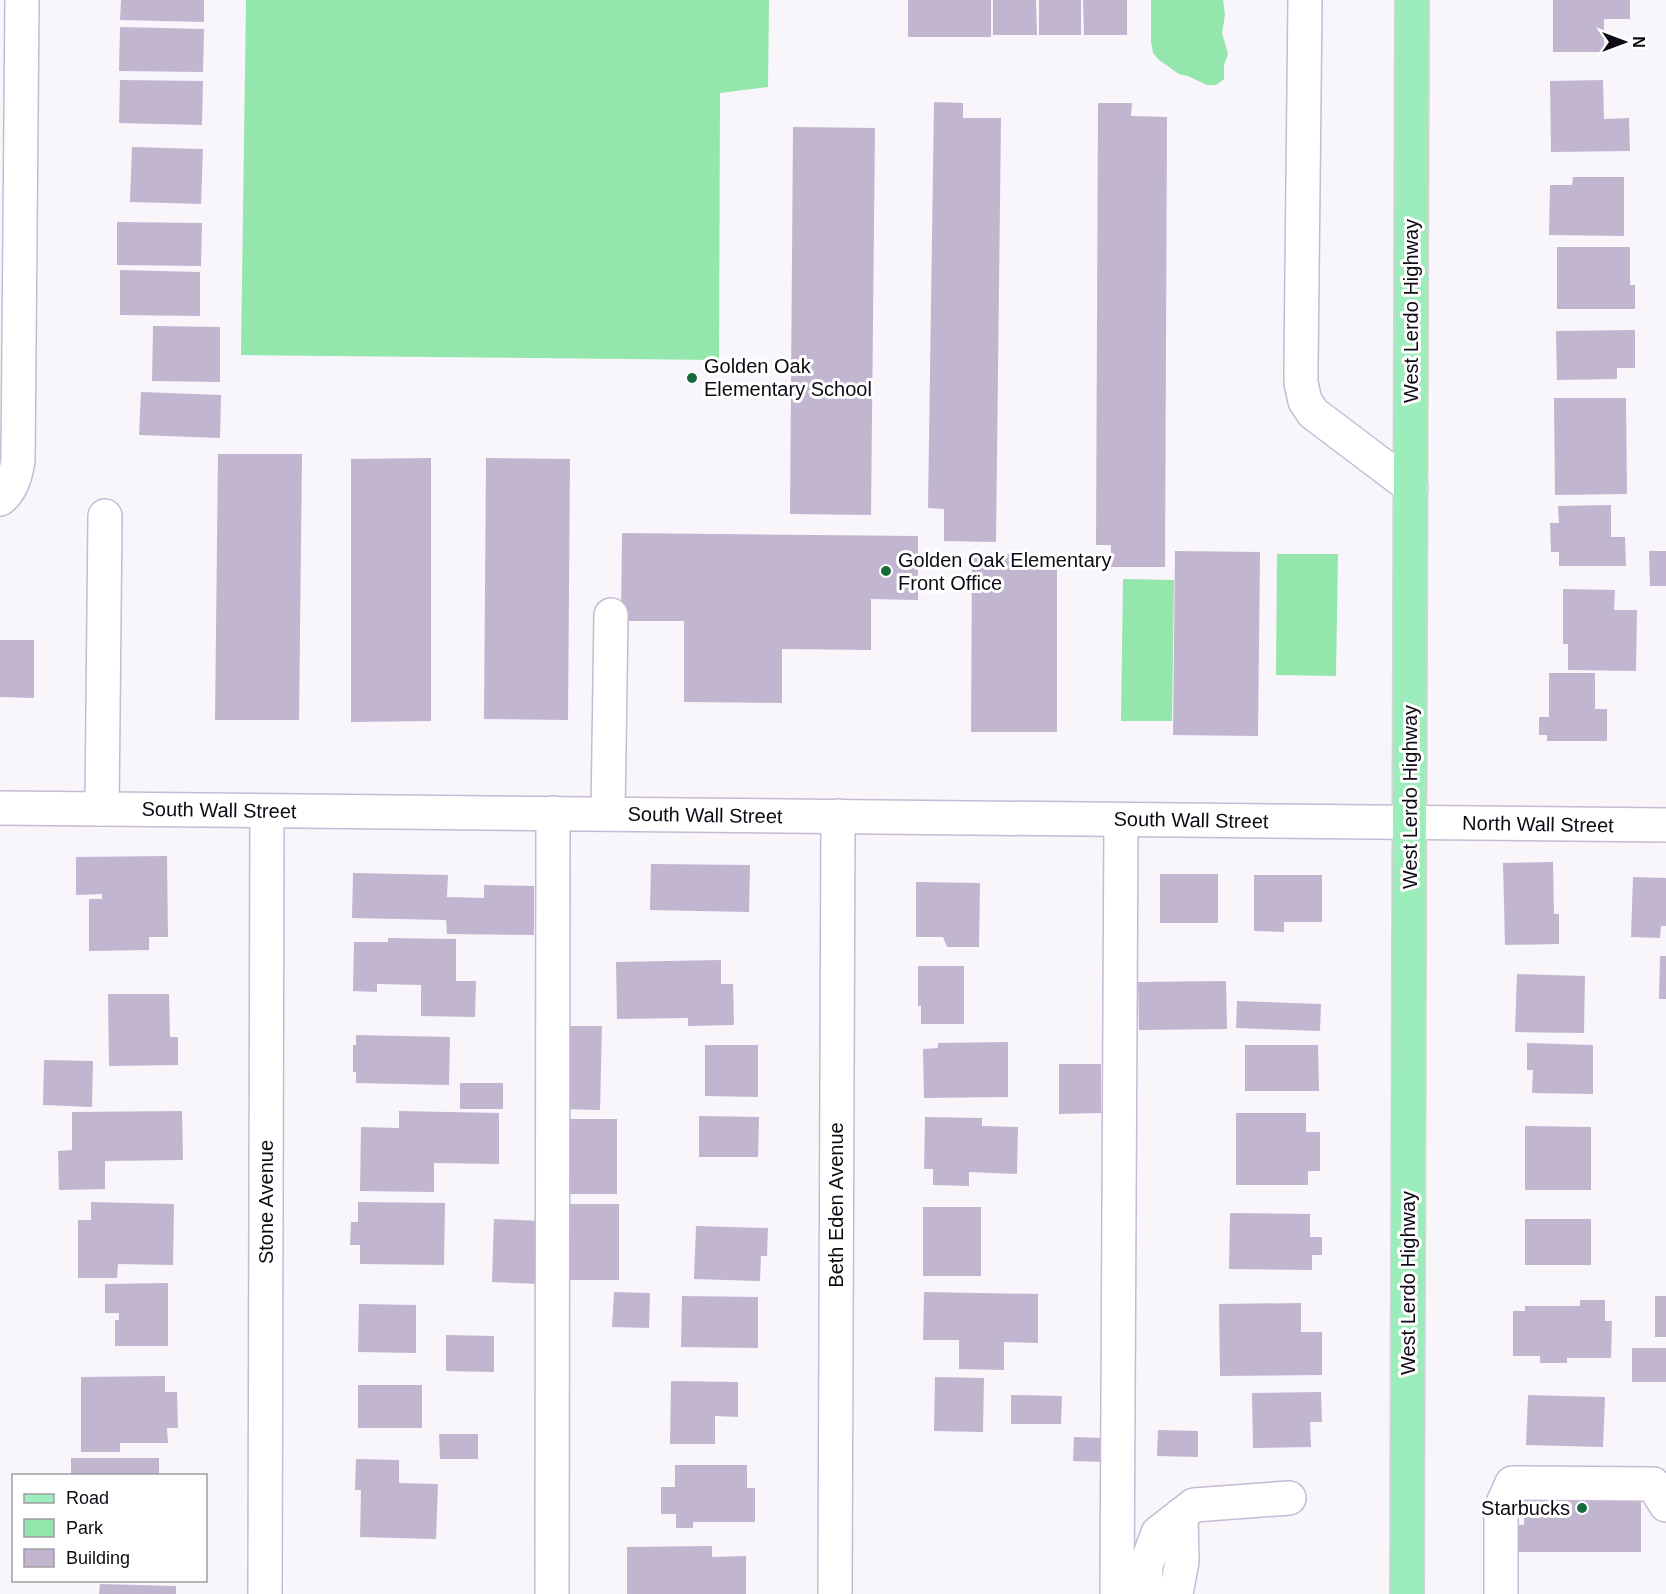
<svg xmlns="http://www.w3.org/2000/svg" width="1666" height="1594" viewBox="0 0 1666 1594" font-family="Helvetica,sans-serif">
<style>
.green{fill:#93e6ac}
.building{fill:#c2b5d0}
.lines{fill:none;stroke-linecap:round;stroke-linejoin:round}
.minor-casing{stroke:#c6bad5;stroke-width:36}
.major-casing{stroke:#d4d3d5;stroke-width:36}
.minor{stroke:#fff;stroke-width:33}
.major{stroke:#9decbb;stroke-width:33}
.poi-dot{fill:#186a3b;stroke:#fff;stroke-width:2}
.labels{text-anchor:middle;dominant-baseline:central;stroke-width:6;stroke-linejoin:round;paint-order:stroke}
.street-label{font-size:20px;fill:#0e0a13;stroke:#fff}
.poi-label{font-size:20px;fill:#0e0a13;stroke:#fff;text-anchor:start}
</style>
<rect width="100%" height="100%" fill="#f8f5fb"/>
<g class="green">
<path d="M 246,0 L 769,0 L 768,87 L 720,93 L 719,360 L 241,355 Z"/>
<path d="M 1151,0 L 1223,0 L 1225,15 L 1222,33 L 1228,54 L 1224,65 L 1224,79 L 1216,85 L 1207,85 L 1188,76 L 1179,74 L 1159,60 L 1153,53 L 1151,41 Z"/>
<path d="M 1277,554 L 1338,554 L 1336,676 L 1276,675 Z"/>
<path d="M 1123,579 L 1174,580 L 1172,721 L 1121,721 Z"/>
</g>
<g class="building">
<path d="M 121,0 L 204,0 L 204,22 L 120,20 Z"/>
<rect x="908" y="0" width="83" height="37"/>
<path d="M 993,0 L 1036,0 L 1037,35 L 993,35 Z"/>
<rect x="1039" y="0" width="42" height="35"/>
<path d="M 1083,0 L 1127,0 L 1127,35 L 1084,35 Z"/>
<path d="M 1553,0 L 1630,0 L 1630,19 L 1604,19 L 1604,52 L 1553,52 Z"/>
<path d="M 120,27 L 204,29 L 203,72 L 119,71 Z"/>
<path d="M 120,80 L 203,81 L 202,125 L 119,123 Z"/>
<path d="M 1603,80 L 1604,119 L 1629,118 L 1630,151 L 1551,152 L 1550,81 Z"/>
<path d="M 934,102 L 963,103 L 963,118 L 1001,118 L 996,542 L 944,541 L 944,509 L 928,508 Z"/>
<path d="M 1098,103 L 1132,103 L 1131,116 L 1167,117 L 1165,567 L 1111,567 L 1111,545 L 1096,545 Z"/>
<path d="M 793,127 L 875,128 L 871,515 L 790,514 Z"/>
<path d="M 132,147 L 203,149 L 201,204 L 130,202 Z"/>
<path d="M 1573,177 L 1624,177 L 1624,236 L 1549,235 L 1550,185 L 1572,185 Z"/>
<path d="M 117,222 L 202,223 L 201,266 L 117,265 Z"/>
<path d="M 1557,247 L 1630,247 L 1630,285 L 1635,285 L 1635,309 L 1557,309 Z"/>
<path d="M 120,270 L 200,272 L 200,316 L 120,315 Z"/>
<path d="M 153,326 L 220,327 L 220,382 L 152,381 Z"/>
<path d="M 1635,330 L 1635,368 L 1617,368 L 1617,379 L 1557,380 L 1556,331 Z"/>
<path d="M 141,392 L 221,395 L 220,438 L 139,435 Z"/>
<path d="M 1554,398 L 1626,398 L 1627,494 L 1555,495 Z"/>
<path d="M 218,454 L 302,454 L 299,720 L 215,720 Z"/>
<path d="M 431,458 L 431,721 L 351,722 L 351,459 Z"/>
<path d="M 486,458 L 570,459 L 568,720 L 484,719 Z"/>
<path d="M 1611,505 L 1611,537 L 1625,537 L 1626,566 L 1559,566 L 1559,552 L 1551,552 L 1550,523 L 1559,523 L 1558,506 Z"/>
<path d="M 622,533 L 918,536 L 918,600 L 871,599 L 871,650 L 782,649 L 782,703 L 684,702 L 684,621 L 621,621 Z"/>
<path d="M 1175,551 L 1260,552 L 1258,736 L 1173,735 Z"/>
<path d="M 1649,551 L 1666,551 L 1666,586 L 1650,586 Z"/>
<path d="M 972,554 L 1057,554 L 1057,732 L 971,732 Z"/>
<path d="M 1563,589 L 1615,590 L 1614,610 L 1637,610 L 1636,671 L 1568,670 L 1568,644 L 1563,644 Z"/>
<path d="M 0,640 L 34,640 L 34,698 L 0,697 Z"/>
<path d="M 1549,673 L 1595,673 L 1595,709 L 1607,709 L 1607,741 L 1547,741 L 1547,735 L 1539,735 L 1539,717 L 1549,717 Z"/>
<path d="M 167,856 L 168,937 L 149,937 L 149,950 L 89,951 L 89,899 L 102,899 L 102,894 L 76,895 L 76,857 Z"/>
<path d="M 1553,862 L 1554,914 L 1559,914 L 1559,944 L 1505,945 L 1503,863 Z"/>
<path d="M 651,864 L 750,865 L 749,912 L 650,910 Z"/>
<path d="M 353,873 L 448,875 L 447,897 L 484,898 L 484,885 L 534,886 L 534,935 L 447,934 L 446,920 L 352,918 Z"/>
<rect x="1160" y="874" width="58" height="49"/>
<path d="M 1254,875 L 1322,875 L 1322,922 L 1284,922 L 1284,932 L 1254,931 Z"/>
<path d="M 1633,877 L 1666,878 L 1666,926 L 1661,926 L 1660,938 L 1631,937 Z"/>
<path d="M 916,882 L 980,883 L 979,947 L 947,947 L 943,937 L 916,937 Z"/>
<path d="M 388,938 L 456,939 L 456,981 L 476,981 L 475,1017 L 421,1016 L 421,985 L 377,984 L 377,992 L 353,991 L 354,942 L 388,942 Z"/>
<path d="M 1660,956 L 1666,956 L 1666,999 L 1659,999 Z"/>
<path d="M 721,960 L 721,984 L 733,984 L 734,1025 L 688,1026 L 688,1018 L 617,1019 L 616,962 Z"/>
<path d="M 918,966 L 964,966 L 964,1024 L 921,1024 L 921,1006 L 918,1006 Z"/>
<path d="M 1517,974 L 1585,976 L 1584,1033 L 1515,1032 Z"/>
<path d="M 1226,981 L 1227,1029 L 1139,1030 L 1138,982 Z"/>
<path d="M 108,994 L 169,994 L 170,1037 L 178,1037 L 178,1065 L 109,1066 Z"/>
<path d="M 1237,1001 L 1321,1004 L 1320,1031 L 1236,1028 Z"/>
<path d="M 564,1026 L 602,1026 L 600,1110 L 562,1109 Z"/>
<path d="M 356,1035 L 450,1037 L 449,1085 L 356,1083 L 356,1072 L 353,1072 L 353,1045 L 356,1045 Z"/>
<path d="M 1008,1042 L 1008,1097 L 924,1098 L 923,1049 L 938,1048 L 938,1043 Z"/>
<path d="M 1527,1043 L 1593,1045 L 1593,1094 L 1532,1093 L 1533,1070 L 1527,1070 Z"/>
<path d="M 705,1045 L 758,1045 L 758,1097 L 705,1096 Z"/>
<path d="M 1245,1045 L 1318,1045 L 1319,1091 L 1245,1091 Z"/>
<path d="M 44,1060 L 93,1061 L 92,1107 L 43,1105 Z"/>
<path d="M 1059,1064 L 1101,1064 L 1101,1113 L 1059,1114 Z"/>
<rect x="460" y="1083" width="43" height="26"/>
<path d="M 182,1111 L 183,1160 L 105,1161 L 105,1189 L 59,1190 L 58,1151 L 72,1150 L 72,1112 Z"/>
<path d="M 399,1111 L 499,1113 L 499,1164 L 434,1163 L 434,1192 L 360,1191 L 361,1127 L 399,1128 Z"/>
<path d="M 1236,1113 L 1306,1113 L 1306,1132 L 1320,1132 L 1320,1171 L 1308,1171 L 1308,1185 L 1236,1185 Z"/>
<path d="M 699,1116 L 759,1117 L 758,1157 L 699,1157 Z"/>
<path d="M 925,1117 L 982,1118 L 982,1126 L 1018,1127 L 1017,1174 L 969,1172 L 969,1186 L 933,1185 L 933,1169 L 924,1169 Z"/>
<rect x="561" y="1119" width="56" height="75"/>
<path d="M 1525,1126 L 1591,1127 L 1591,1190 L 1525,1190 Z"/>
<path d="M 91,1202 L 174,1204 L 173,1265 L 118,1264 L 117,1278 L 78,1278 L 78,1220 L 91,1220 Z"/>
<path d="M 358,1202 L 445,1203 L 444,1265 L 360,1264 L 360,1245 L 350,1245 L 351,1222 L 358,1222 Z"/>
<rect x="564" y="1204" width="55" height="76"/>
<rect x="923" y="1207" width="58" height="69"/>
<path d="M 1230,1213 L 1310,1214 L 1310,1237 L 1322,1237 L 1322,1255 L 1312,1255 L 1312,1270 L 1229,1269 Z"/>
<path d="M 494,1219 L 540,1221 L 538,1284 L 492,1282 Z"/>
<rect x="1525" y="1219" width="66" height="46"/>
<path d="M 696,1226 L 768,1228 L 767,1256 L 761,1256 L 760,1281 L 694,1279 Z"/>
<path d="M 168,1283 L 168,1346 L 115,1346 L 115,1320 L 119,1320 L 119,1313 L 105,1313 L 105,1284 Z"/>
<path d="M 614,1292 L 650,1293 L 649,1328 L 612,1327 Z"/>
<path d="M 924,1292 L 1038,1294 L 1038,1343 L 1004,1342 L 1004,1370 L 959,1369 L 959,1340 L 923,1340 Z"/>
<path d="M 682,1296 L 758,1297 L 758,1348 L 681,1347 Z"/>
<rect x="1655" y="1296" width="11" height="41"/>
<path d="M 1580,1300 L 1605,1300 L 1605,1321 L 1612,1321 L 1611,1358 L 1567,1358 L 1567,1363 L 1540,1363 L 1540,1356 L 1513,1356 L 1513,1311 L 1525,1311 L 1525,1306 L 1580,1306 Z"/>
<path d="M 1301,1303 L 1301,1332 L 1322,1332 L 1322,1375 L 1220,1376 L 1219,1304 Z"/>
<path d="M 359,1304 L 416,1305 L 416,1353 L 358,1352 Z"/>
<path d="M 446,1335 L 494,1336 L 494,1372 L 446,1371 Z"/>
<rect x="1632" y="1348" width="34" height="34"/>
<path d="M 165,1376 L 165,1392 L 177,1392 L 178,1428 L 167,1428 L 168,1443 L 120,1443 L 120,1452 L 81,1452 L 81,1377 Z"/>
<path d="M 935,1377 L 984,1378 L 983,1432 L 934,1431 Z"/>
<path d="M 671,1381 L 738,1382 L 738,1417 L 715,1416 L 715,1444 L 670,1444 Z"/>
<rect x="358" y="1385" width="64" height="43"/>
<path d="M 1321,1392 L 1322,1422 L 1310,1422 L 1311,1447 L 1253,1448 L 1252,1393 Z"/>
<path d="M 1011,1395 L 1062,1396 L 1061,1424 L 1011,1424 Z"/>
<path d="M 1528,1395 L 1605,1397 L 1603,1447 L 1526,1445 Z"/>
<path d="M 1158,1430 L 1198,1431 L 1198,1457 L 1157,1456 Z"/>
<path d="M 439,1434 L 478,1434 L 478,1459 L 440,1459 Z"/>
<path d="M 1074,1437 L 1107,1438 L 1106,1462 L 1073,1461 Z"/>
<rect x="71" y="1458" width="88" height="18"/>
<path d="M 356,1459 L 399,1460 L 399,1483 L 438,1484 L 436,1539 L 360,1537 L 361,1490 L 355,1490 Z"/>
<path d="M 675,1465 L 747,1465 L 747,1488 L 755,1488 L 755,1522 L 693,1522 L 693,1528 L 676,1528 L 676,1514 L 661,1514 L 661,1487 L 675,1487 Z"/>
<path d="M 1524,1491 L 1641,1491 L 1641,1552 L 1514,1552 L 1514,1525 L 1524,1525 Z"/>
<path d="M 712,1546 L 712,1557 L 746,1556 L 746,1594 L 627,1594 L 627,1547 Z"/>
<path d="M 100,1584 L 176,1586 L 176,1594 L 99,1594 Z"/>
</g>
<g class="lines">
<defs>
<g id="minor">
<path d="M 1305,0 L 1301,366 L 1301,383 L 1305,401 L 1313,413 L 1411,487"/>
<path d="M 0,499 C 12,490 16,475 18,460 L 22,0"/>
<path d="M 0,808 L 1666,825"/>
<path d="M 102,809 L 105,516"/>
<path d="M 608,814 L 611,615"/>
<path d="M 265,1594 L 267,811"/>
<path d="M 552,1594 L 553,813"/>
<path d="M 835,1594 L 838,816"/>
<path d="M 1117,1594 L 1121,820"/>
<path d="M 1145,1594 L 1146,1565 L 1158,1533 L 1194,1505 L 1289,1498"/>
<path d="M 1176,1594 L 1182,1561 L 1181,1515"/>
<path d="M 1501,1594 L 1501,1508 L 1512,1483 L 1653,1484 L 1666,1505"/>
</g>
<path id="major" d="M 1407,1594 L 1412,0"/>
</defs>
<use href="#minor" class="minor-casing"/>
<use href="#major" class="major-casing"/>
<use href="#minor" class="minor"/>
<use href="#major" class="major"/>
</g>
<g class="poi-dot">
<circle cx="692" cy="378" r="6"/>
<circle cx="886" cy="571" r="6"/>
<circle cx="1582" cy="1508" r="6"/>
</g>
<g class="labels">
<g class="street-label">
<text transform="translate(1411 311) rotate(-90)">West Lerdo Highway</text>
<text transform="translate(1410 797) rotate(-90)">West Lerdo Highway</text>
<text transform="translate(219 810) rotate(1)">South Wall Street</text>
<text transform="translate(705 815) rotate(1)">South Wall Street</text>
<text transform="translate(1191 820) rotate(1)">South Wall Street</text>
<text transform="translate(1538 824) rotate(1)">North Wall Street</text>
<text transform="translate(266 1202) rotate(-90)">Stone Avenue</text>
<text transform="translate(836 1205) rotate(-90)">Beth Eden Avenue</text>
<text transform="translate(1408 1283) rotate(-90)">West Lerdo Highway</text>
</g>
<g class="poi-label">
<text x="704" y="366">Golden Oak<tspan x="704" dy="23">Elementary School</tspan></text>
<text x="898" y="560">Golden Oak Elementary<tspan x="898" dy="23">Front Office</tspan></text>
<text x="1570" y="1508" text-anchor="end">Starbucks</text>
</g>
</g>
<rect x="12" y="1474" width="195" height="108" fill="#ffffff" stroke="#9f9da1" stroke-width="1.5"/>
<rect x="24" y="1494" width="30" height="9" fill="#9decbb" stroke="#9f9da1" stroke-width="1.5"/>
<text x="66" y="1504" font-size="18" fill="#0e0a13">Road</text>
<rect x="24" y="1519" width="30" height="18" fill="#93e6ac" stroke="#9f9da1" stroke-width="1.5"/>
<text x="66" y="1534" font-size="18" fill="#0e0a13">Park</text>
<rect x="24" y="1549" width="30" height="18" fill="#c2b5d0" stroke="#9f9da1" stroke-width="1.5"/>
<text x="66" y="1564" font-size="18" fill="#0e0a13">Building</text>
<g transform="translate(1624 42) rotate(90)" stroke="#ffffff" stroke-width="4.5" paint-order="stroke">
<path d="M0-4.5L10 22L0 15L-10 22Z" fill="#0e0a13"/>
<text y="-9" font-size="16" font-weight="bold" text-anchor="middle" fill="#0e0a13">N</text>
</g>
</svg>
